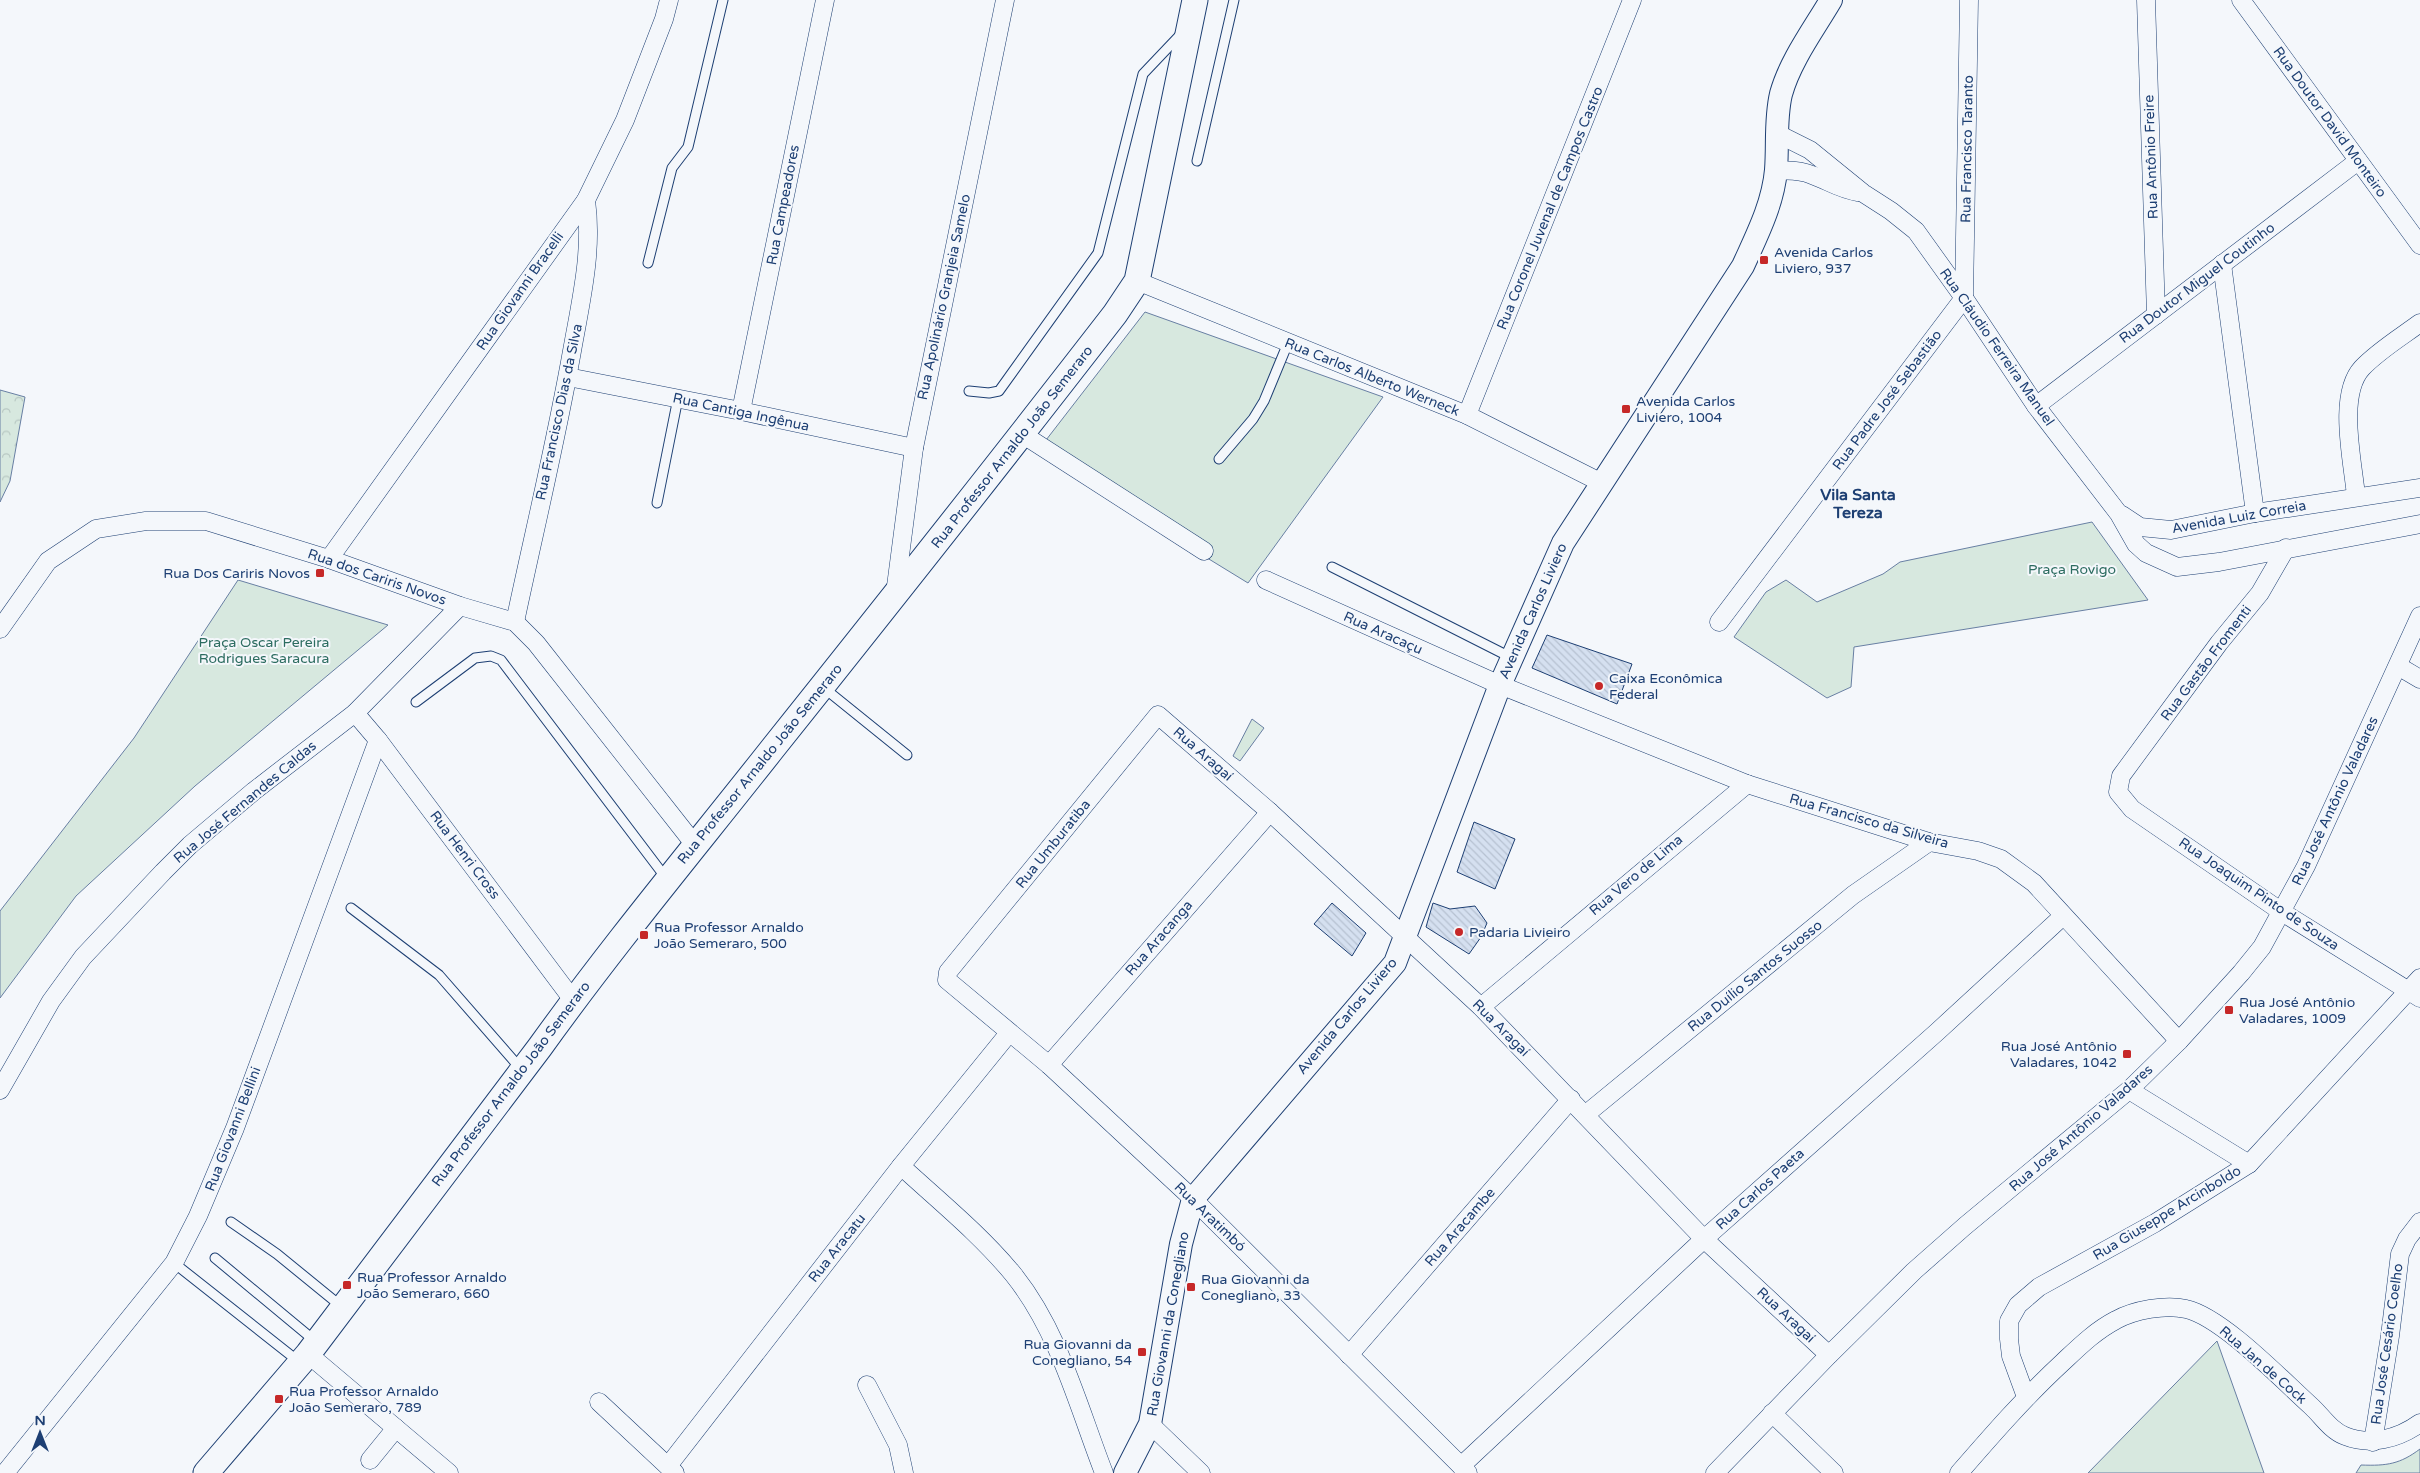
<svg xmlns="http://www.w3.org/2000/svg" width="2420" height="1473" viewBox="0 0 2420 1473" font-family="'Varela Round',sans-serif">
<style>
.green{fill:#d7e8df;stroke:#687fa3}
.forest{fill:url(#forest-crowns);stroke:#687fa3}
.building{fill:url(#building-back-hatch);stroke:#1d3f73}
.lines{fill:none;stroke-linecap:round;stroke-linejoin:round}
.service-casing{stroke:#1d3f73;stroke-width:11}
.minor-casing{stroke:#1d3f73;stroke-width:19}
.tertiary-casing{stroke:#1d3f73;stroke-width:24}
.secondary-casing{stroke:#1d3f73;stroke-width:27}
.service{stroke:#f4f7fb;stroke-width:9}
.minor{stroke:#f4f7fb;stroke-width:18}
.tertiary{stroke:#f4f7fb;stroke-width:22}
.secondary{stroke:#f4f7fb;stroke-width:25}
.poi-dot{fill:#c62828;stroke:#f4f7fb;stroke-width:2}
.labels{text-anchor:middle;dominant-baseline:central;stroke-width:4;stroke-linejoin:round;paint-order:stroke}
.street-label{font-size:14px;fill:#1d3f73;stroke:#f4f7fb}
.poi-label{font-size:14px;fill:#1d3f73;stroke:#f4f7fb;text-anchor:start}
.park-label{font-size:14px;fill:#2c6c60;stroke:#f4f7fb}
.quarter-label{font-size:16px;font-weight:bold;fill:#1d3f73;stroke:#f4f7fb}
</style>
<defs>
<pattern id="forest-crowns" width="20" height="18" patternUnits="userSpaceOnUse" patternTransform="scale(1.25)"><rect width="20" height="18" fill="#d7e8df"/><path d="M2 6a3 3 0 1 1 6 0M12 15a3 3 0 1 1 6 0" fill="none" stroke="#b8c8c3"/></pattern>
<pattern id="building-back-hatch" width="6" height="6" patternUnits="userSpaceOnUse" patternTransform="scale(1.25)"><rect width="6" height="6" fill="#d5e0f0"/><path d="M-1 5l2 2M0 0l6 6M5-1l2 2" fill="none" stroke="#b6c1d1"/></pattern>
</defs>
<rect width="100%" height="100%" fill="#f4f7fb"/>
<g class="green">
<path d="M 1145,312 L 1383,397 L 1248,583 L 1036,453 Z"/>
<path d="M 2092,522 L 2148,600 L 1854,647 L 1851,687 L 1827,698 L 1734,637 L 1766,592 L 1786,580 L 1817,602 L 1883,574 L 1900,562 Z"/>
<path d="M 238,580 L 388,625 L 195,786 L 76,896 L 0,998 L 0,911 L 134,738 Z"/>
<path d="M 1252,719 L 1264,728 L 1240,761 L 1233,756 Z"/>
<path d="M 2217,1341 L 2264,1473 L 2088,1473 Z"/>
<path d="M 2420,1449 L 2420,1473 L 2356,1473 L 2361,1465 C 2387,1466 2400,1464 2420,1449 Z"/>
</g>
<path class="forest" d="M 0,390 L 25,397 L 10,481 L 0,502 Z"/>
<g class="building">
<path d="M 1547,635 L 1632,664 L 1617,704 L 1532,668 Z"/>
<path d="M 1474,822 L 1515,839 L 1495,889 L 1457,872 Z"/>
<path d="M 1332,903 L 1366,933 L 1352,956 L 1314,924 Z"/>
<path d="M 1433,903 L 1450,909 L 1475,906 L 1487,923 L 1481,937 L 1469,954 L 1426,927 Z"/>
</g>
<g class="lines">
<defs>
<g id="service">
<path d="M 1197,161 L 1234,0"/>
<path d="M 648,263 L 672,168 L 688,147 L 723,0"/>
<path d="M 969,391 L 989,393 L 999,391 L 1098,253 L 1143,74 L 1181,34"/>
<path d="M 1219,459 L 1253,419 L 1264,401 L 1288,343"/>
<path d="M 657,503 L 678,398"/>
<path d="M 1332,567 L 1512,658"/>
<path d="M 824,688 L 907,755"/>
<path d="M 416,702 L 475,658 L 491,656 L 501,660 L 666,878"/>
<path d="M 351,908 L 439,975 L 521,1069"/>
<path d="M 231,1222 L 277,1254 L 342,1307"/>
<path d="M 215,1258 L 315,1341"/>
<path d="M 174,1263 L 298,1361"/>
</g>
<g id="minor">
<path d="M 2146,0 L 2156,315"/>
<path d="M 2241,0 L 2420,245"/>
<path d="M 1776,133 L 1810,150 L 1863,193 L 1891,211 L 1916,231 L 1964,298 L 2036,406 L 2119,514 L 2136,544 L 2146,553 L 2177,567 L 2219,562 L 2420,524"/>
<path d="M 1776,171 C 1788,170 1800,170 1812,175 C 1829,181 1839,189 1858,192"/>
<path d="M 2222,264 L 2255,513"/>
<path d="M 1137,281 L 1467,415 L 1602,483"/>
<path d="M 568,377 L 741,411 L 914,448"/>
<path d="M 2036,406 L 2358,161"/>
<path d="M 741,411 L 825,0"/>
<path d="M 1467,415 L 1632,0"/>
<path d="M 1022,434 L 1204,551"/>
<path d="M 2356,496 C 2353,462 2337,395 2362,368 C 2378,351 2401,337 2420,323"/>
<path d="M 2122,515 L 2140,527 L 2171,530 L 2255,513 L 2420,488"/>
<path d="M 2286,548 L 2260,593 L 2219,643 L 2121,776 L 2118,792 L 2132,809 L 2282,912 L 2420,998"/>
<path d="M 329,559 L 586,200 L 625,120 L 664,19 L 669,0"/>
<path d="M 1266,580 L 1500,685 L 1747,784 L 1929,842 L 1978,851 L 2001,859 L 2034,883 L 2179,1041"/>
<path d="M 895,594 L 914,448 L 1005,0"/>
<path d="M 515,622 C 534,532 556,442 572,351 C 581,300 593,251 586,200"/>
<path d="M 1719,622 L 1964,298 L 1969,0"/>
<path d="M 0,629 L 48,561 L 96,529 L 146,521 L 206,521 L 329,559 L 460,606 L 515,622 L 536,643 L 695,845"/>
<path d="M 2398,666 L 2420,679"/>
<path d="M 355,713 L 378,740 L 573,1000"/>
<path d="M 1481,1007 L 1747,784"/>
<path d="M 1049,1065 L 1270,812"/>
<path d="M 0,1090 L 51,1001 L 83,957 L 163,872 L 190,845 L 254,791 L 355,713 L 460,606"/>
<path d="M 2129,1090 L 2249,1164"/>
<path d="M 1585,1115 L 1853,895 L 1929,842"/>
<path d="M 901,1166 C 939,1201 980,1234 1013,1274 C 1059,1331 1078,1406 1104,1473"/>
<path d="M 308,1354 L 449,1473"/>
<path d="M 1349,1355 L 1571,1099"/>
<path d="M 867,1385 L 898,1445 L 904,1473"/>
<path d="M 2026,1397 L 2011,1356 L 2009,1339 L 2009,1321 L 2018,1305 L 2039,1287 L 2155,1223 L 2249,1164 L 2420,978"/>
<path d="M 599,1402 L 675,1473"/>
<path d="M 1772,1413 L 1834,1473"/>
<path d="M 1150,1424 L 1201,1473"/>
<path d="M 2373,1442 L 2390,1336 L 2400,1254 L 2407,1239 L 2420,1222"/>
<path d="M 370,1460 L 396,1428"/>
<path d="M 668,1466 L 901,1166 L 1009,1033"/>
<path d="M 1461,1466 L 1704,1239 L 1937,1032 L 2063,916"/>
<path d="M 5,1473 L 174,1263 L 198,1216 L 235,1128 L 378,740"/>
<path d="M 1468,1473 L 1193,1199 L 1049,1065 L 947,980 L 948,972 L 1158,715 L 1270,812 L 1481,1007 L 1704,1239 L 1829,1355"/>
<path d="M 1715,1473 L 1829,1355 L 1914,1271 L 1965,1226 L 2129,1090 L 2179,1041 L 2241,973 L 2262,947 L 2306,866 L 2420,616"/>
<path d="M 1959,1473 C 1992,1435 2025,1397 2063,1362 C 2079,1347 2095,1331 2116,1320 C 2134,1310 2166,1304 2186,1309 C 2222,1317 2282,1380 2311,1406 C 2322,1416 2330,1430 2345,1436 C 2370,1446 2398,1439 2420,1423"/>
</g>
<path id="tertiary" d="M 1125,1473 L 1150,1424 L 1181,1244 L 1193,1199 L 1395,963 L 1500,685 L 1563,543 L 1743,266 C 1757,235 1773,204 1776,170 C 1778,145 1775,119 1781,94 C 1790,61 1814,29 1831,0"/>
<path id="secondary" d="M 206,1473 L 308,1354 L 540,1047 C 614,944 695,847 773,748 C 888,604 1002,460 1115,314 L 1137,281 L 1195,0"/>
</defs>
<use href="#service" class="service-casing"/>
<use href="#minor" class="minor-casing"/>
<use href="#tertiary" class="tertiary-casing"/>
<use href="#secondary" class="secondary-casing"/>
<use href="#service" class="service"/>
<use href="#minor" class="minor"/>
<use href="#tertiary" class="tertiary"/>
<use href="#secondary" class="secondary"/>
</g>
<g class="poi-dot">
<rect x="1759" y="255" width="10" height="10" rx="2.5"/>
<rect x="1621" y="404" width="10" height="10" rx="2.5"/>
<rect x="315" y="568" width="10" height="10" rx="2.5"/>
<circle cx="1599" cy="686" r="5"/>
<circle cx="1459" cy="932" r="5"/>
<rect x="639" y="930" width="10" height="10" rx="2.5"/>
<rect x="2224" y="1005" width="10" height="10" rx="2.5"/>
<rect x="2122" y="1049" width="10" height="10" rx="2.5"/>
<rect x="342" y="1280" width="10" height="10" rx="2.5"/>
<rect x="1186" y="1282" width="10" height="10" rx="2.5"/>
<rect x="1137" y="1347" width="10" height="10" rx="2.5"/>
<rect x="274" y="1394" width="10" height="10" rx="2.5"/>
</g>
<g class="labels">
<g class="street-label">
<text transform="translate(2330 122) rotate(54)">Rua Doutor David Monteiro</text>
<text transform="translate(1967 149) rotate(-89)">Rua Francisco Taranto</text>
<text transform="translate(2151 157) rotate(-92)">Rua Antônio Freire</text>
<text transform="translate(783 205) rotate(-79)">Rua Campeadores</text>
<text transform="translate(1550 208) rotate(-68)">Rua Coronel Juvenal de Campos Castro</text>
<text transform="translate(2197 283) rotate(-37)">Rua Doutor Miguel Coutinho</text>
<text transform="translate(520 291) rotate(-55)">Rua Giovanni Bracelli</text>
<text transform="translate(944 297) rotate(-78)">Rua Apolinário Granjeia Samelo</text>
<text transform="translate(1997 347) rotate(55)">Rua Cláudio Ferreira Manuel</text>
<text transform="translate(1372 377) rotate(22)">Rua Carlos Alberto Werneck</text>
<text transform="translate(1887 400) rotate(-53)">Rua Padre José Sebastião</text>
<text transform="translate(559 412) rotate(-78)">Rua Francisco Dias da Silva</text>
<text transform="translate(741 412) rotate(12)">Rua Cantiga Ingênua</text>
<text transform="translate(1012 447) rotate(-52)">Rua Professor Arnaldo João Semeraro</text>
<text transform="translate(2239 517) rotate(-10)">Avenida Luiz Correia</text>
<text transform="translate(377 577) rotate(19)">Rua dos Cariris Novos</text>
<text transform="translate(1533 611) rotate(-66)">Avenida Carlos Liviero</text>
<text transform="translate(1383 633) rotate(24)">Rua Aracaçu</text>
<text transform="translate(2206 663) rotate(-53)">Rua Gastão Fromenti</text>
<text transform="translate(1203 754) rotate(41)">Rua Aragaí</text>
<text transform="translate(760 764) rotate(-51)">Rua Professor Arnaldo João Semeraro</text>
<text transform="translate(2335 801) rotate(-65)">Rua José Antônio Valadares</text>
<text transform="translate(245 802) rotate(-40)">Rua José Fernandes Caldas</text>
<text transform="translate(1869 821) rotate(16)">Rua Francisco da Silveira</text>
<text transform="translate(1053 844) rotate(-51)">Rua Umburatiba</text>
<text transform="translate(465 855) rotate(53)">Rua Henri Cross</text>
<text transform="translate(1636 875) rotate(-40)">Rua Vero de Lima</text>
<text transform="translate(2259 894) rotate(34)">Rua Joaquim Pinto de Souza</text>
<text transform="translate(1159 938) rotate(-49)">Rua Aracanga</text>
<text transform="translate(1755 976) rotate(-39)">Rua Duílio Santos Suosso</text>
<text transform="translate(1347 1016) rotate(-50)">Avenida Carlos Liviero</text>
<text transform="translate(1501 1028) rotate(45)">Rua Aragaí</text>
<text transform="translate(511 1084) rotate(-53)">Rua Professor Arnaldo João Semeraro</text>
<text transform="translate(2081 1128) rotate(-41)">Rua José Antônio Valadares</text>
<text transform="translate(233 1129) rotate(-69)">Rua Giovanni Bellini</text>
<text transform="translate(1760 1189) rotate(-42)">Rua Carlos Paeta</text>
<text transform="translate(2167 1213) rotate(-31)">Rua Giuseppe Arcinboldo</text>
<text transform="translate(1210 1217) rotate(44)">Rua Aratimbó</text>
<text transform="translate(1460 1227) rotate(-49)">Rua Aracambe</text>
<text transform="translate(837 1248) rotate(-52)">Rua Aracatu</text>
<text transform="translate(1786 1315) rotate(43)">Rua Aragaí</text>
<text transform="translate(1168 1324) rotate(-80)">Rua Giovanni da Conegliano</text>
<text transform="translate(2387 1344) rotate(-82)">Rua José Cesário Coelho</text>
<text transform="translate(2263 1365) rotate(41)">Rua Jan de Cock</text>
</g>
<g class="poi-label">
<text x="1774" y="252">Avenida Carlos<tspan x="1774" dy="16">Liviero, 937</tspan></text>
<text x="1636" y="401">Avenida Carlos<tspan x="1636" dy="16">Liviero, 1004</tspan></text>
<text x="310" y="573" text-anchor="end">Rua Dos Cariris Novos</text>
<text x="1609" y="678">Caixa Econômica<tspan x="1609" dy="16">Federal</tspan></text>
<text x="654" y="927">Rua Professor Arnaldo<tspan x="654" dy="16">João Semeraro, 500</tspan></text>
<text x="1469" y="932">Padaria Livieiro</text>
<text x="2239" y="1002">Rua José Antônio<tspan x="2239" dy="16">Valadares, 1009</tspan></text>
<text x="2117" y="1046" text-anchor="end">Rua José Antônio<tspan x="2117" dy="16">Valadares, 1042</tspan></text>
<text x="357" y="1277">Rua Professor Arnaldo<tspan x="357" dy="16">João Semeraro, 660</tspan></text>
<text x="1201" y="1279">Rua Giovanni da<tspan x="1201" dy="16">Conegliano, 33</tspan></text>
<text x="1132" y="1344" text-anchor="end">Rua Giovanni da<tspan x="1132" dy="16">Conegliano, 54</tspan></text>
<text x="289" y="1391">Rua Professor Arnaldo<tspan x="289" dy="16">João Semeraro, 789</tspan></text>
</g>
<g class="park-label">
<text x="2072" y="569">Praça Rovigo</text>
<text x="264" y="642">Praça Oscar Pereira<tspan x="264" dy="16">Rodrigues Saracura</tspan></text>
</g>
<g class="quarter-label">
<text x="1858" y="495">Vila Santa<tspan x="1858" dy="18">Tereza</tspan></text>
</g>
</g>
<g transform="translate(40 1433)" stroke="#f4f7fb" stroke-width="4" paint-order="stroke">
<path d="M0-4L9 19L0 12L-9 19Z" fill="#1d3f73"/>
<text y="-8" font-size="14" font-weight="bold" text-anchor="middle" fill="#1d3f73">N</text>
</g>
</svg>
